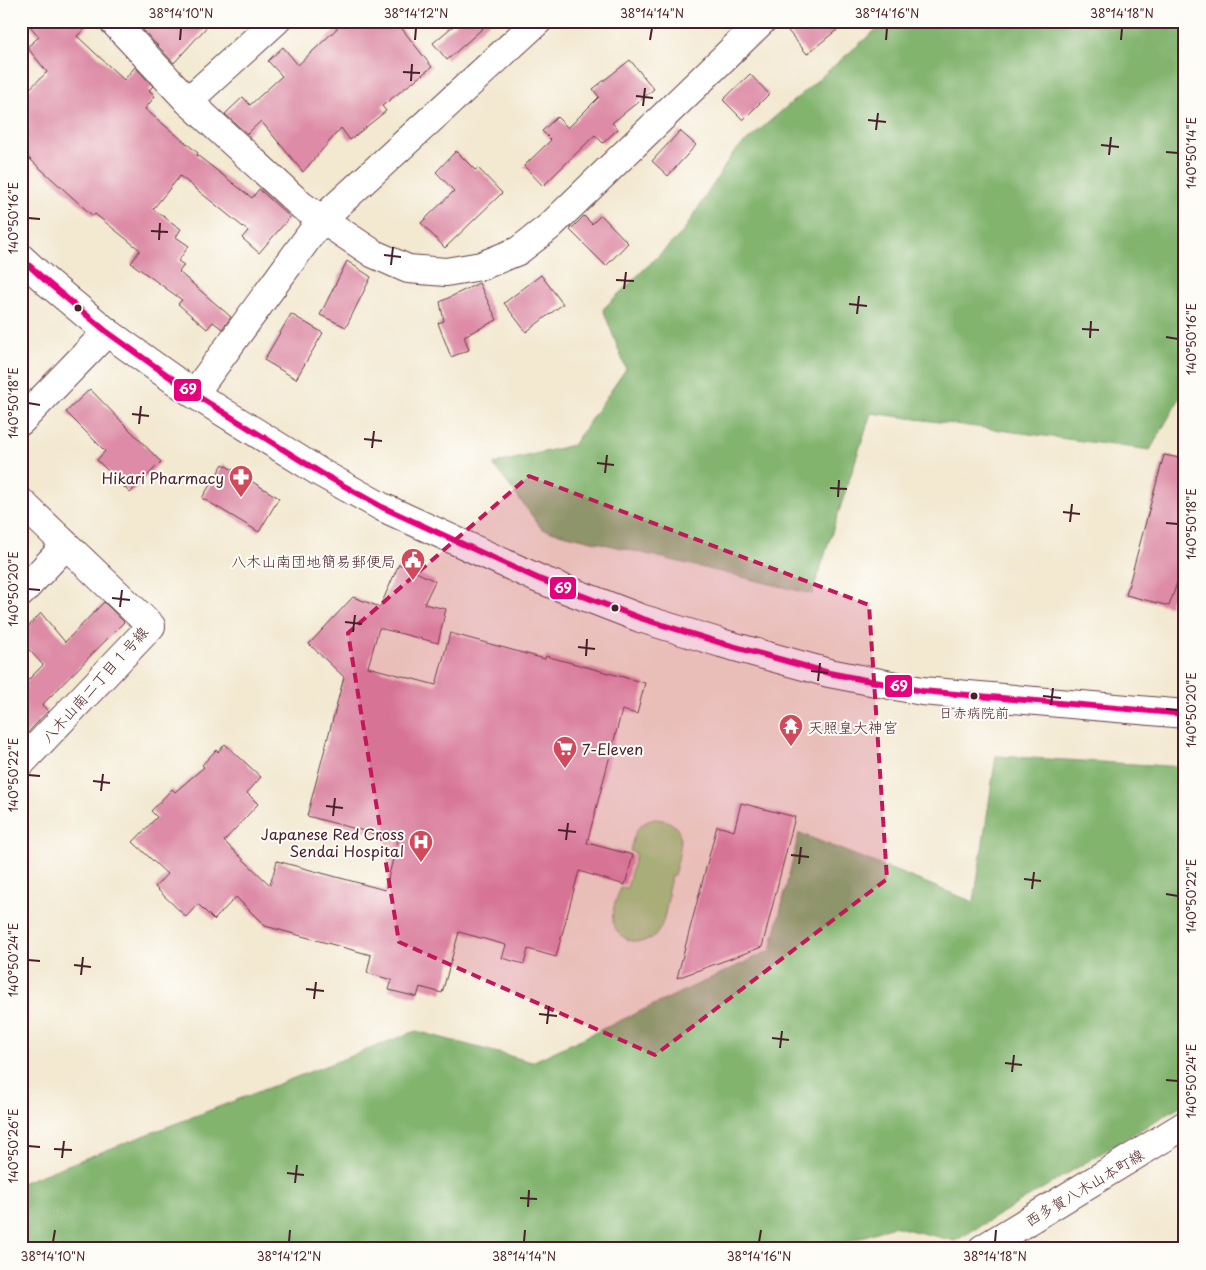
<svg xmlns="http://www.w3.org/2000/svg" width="1206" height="1270" viewBox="0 0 1206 1270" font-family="'Playpen Sans','Klee One',sans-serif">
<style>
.green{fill:#a3d280;stroke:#767856}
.forest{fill:#82b46e;stroke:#666a4c}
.building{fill:#dd8ba6}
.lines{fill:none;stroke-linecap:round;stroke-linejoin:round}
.minor-casing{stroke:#633d44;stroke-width:30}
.minor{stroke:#fff;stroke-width:28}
.bus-1-casing{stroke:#fdfcf7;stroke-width:10}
.bus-1{stroke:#e5007d;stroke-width:6}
.marked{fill:#c2185b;fill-opacity:0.2;stroke:#c2185b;stroke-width:4;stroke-dasharray:10 6;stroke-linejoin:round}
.ticks{fill:none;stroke:#4a1f2b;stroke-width:2}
.bus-dot{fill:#4a1f2b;stroke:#fdfcf7;stroke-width:2}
.labels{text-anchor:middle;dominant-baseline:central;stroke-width:4;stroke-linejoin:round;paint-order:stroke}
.bus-label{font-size:14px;fill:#4a1f2b;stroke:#fdfcf7}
.poi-label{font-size:15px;fill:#4a1f2b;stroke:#fdfcf7;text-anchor:end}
.street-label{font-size:15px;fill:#4a1f2b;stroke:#fdfcf7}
.line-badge{stroke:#fdfcf7;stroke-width:2}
.badge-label{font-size:14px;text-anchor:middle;font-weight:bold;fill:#fff}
.neatline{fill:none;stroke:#4a1f2b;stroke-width:2}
.ticks-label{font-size:12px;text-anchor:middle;fill:#4a1f2b}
</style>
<rect width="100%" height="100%" fill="#fdfcf7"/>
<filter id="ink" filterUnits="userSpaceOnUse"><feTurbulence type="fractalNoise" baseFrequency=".02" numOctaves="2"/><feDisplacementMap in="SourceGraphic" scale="10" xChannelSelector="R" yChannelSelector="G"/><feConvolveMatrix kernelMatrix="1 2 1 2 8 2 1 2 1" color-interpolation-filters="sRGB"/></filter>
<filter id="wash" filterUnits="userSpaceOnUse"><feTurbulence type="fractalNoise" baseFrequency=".0096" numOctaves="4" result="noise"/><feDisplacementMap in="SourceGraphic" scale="20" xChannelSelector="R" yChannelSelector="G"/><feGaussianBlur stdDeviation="1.12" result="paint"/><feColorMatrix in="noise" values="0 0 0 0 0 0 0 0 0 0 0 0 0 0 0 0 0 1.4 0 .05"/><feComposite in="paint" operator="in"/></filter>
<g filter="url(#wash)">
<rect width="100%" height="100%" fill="#f3e8d0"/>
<path class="green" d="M 655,819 C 691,821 680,852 674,875 L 672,875 L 667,893 L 669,894 C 666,905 665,922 658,932 C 646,949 617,943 613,921 C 611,910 617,898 621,887 L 627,888 L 636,853 L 630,851 C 634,835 636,823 655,819 Z"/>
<g class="forest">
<path d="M 886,21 L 1185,21 L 1185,389 L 1150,450 L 871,413 L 812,594 L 542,529 L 493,464 L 573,445 L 626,369 L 603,309 L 683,232 L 733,153 Z"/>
<path d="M 996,756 L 1185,767 L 1185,1103 L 955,1241 L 893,1226 L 829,1249 L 21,1249 L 21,1183 L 416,1031 L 532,1062 L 771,950 L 799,833 L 974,902 Z"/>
</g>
<g id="blocks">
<g class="building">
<path d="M 26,21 L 94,21 L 77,36 L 124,80 L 135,67 L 153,86 L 149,90 L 155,96 L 145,109 L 198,153 L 197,155 L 252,198 L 259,189 L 290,217 L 259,253 L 242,238 L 248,231 L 180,176 L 153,209 L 181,229 L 176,237 L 189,246 L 178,261 L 184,265 L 179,272 L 231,317 L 222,329 L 213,322 L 207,329 L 178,304 L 182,300 L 131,263 L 140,250 L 95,214 L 93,216 L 21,151 L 21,97 L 47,72 L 27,47 L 39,37 Z"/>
<path d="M 151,21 L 212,21 L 174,63 L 143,30 Z"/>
<path d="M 345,21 L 396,21 L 432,67 L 382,106 L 386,111 L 350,140 L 341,128 L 303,172 L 261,121 L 247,134 L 225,114 L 243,97 L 250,105 L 282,76 L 268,61 L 283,47 L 298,65 Z"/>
<path d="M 459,21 L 491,21 L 447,60 L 433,43 Z"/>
<path d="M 780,21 L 848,21 L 807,54 Z"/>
<path d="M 630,60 L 654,89 L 612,123 L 618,129 L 603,143 L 595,135 L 543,186 L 524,166 L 551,140 L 542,131 L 557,117 L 568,128 L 599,97 L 593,89 Z"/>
<path d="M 750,74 L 769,94 L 743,120 L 723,100 Z"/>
<path d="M 680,131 L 696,145 L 668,176 L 652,161 Z"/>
<path d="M 456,151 L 475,170 L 478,168 L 502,193 L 445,248 L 421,223 L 454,191 L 436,172 Z"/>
<path d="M 601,215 L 628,243 L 606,266 L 570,230 L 584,216 L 592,224 Z"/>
<path d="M 347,261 L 371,277 L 346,327 L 320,315 Z"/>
<path d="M 541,275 L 563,304 L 526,332 L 504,303 Z"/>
<path d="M 479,283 L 497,320 L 464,336 L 469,350 L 451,357 L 438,323 L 444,321 L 440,302 Z"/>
<path d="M 291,314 L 323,333 L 296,379 L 264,360 Z"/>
<path d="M 90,389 L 161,462 L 130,493 L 97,460 L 105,451 L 66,412 Z"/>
<path d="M 1164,455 L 1185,459 L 1185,560 L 1169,606 L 1126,595 Z"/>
<path d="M 223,464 L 279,498 L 259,532 L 202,498 Z"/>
<path d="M 399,564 L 435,581 L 424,604 L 446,609 L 438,643 L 379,628 L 368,667 L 436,685 L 450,633 L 545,659 L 546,656 L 645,683 L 637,714 L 622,710 L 587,843 L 633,855 L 625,885 L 579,871 L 556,957 L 528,949 L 524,964 L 502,958 L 506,945 L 459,932 L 442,993 L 420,987 L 417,997 L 389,990 L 392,980 L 367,973 L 371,955 L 265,926 L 236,897 L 214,920 L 198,904 L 186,917 L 155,887 L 167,874 L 133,842 L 157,817 L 151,811 L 172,789 L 175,792 L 204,767 L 202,765 L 216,750 L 218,752 L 225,744 L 261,777 L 247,793 L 258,804 L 224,841 L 270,885 L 277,861 L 385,890 L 398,840 L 307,816 L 344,677 L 309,644 L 353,597 L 380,607 Z"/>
<path d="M 104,602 L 124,622 L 42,705 L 48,711 L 21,740 L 21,687 L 43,665 L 21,641 L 21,634 L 41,613 L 65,642 Z"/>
<path d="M 741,803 L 795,817 L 762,947 L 677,978 L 717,826 L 734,831 Z"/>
</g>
</g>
</g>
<g filter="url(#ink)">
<use href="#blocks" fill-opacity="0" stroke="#633d44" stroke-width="1"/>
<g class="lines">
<defs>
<g id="minor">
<path d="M 113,21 L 188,101 L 302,206 L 374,254 L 408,269 L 446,272 L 481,266 L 518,251 L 549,227 L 762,21"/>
<path d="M 188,101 L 276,21"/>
<path d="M 21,258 L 47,282 L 107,332 L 153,365 L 194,394 L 321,473 L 382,507 L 539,579 L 640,618 L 721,643 L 829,673 L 922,691 L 1185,714"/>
<path d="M 194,394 L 321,220 L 538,21"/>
<path d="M 21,421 L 107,332"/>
<path d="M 21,502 L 151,626 L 21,763"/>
<path d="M 21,593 L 66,545"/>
<path d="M 982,1249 L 1185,1125"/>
</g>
</defs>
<use href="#minor" class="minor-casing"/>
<use href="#minor" class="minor"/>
<defs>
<path id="bus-1" d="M 21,258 L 47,282 L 107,332 L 153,365 L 194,394 L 321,473 L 382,507 L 539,579 L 640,618 L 721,643 L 829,673 L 922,691 L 1185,714"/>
</defs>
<use href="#bus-1" class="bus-1-casing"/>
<use href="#bus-1" class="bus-1"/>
</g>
</g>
<path class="marked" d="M 529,476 L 869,605 L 887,879 L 655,1055 L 399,942 L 348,633 Z"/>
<path class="ticks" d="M 180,40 L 181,28M 415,40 L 416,28M 650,40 L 652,28M 886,40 L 887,28M 1121,40 L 1122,28M 403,72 L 420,73M 411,81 L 412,64M 636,96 L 653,98M 643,106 L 645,88M 868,120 L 886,122M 876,130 L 878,113M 1101,145 L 1119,147M 1166,152 L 1178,153M 1109,155 L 1111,137M 28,218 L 40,219M 151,231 L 168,232M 159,240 L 160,223M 384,255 L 401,257M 391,265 L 393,247M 616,280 L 634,281M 624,289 L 626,272M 849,304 L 867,306M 857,314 L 859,296M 1082,329 L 1099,330M 1166,337 L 1178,339M 1090,338 L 1091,321M 28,403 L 40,405M 132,414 L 149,416M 139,424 L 141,406M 364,439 L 382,441M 372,448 L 374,431M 597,463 L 614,465M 605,473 L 607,455M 830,488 L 847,489M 838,497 L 839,480M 1063,512 L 1080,514M 1070,522 L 1072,504M 1166,523 L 1178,524M 28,589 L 40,590M 112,598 L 130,600M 120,607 L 122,590M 345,622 L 362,624M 353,632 L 355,615M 578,647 L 595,649M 586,656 L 587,639M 811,671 L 828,673M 818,681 L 820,663M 1043,696 L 1061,698M 1051,705 L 1053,688M 1166,709 L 1178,710M 28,775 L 40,776M 93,781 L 110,783M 101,791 L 103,774M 326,806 L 343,808M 333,816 L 335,798M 558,830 L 576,832M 566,840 L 568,823M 791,855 L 809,857M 799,864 L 801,847M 1024,879 L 1041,881M 1032,889 L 1034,872M 1166,894 L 1178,896M 28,960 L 40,961M 74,965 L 91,967M 81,975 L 83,957M 306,989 L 324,991M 314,999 L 316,982M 539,1014 L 557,1016M 547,1024 L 549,1006M 772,1038 L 789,1040M 780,1048 L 782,1031M 1005,1063 L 1022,1065M 1012,1072 L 1014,1055M 1166,1080 L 1178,1081M 28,1146 L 40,1147M 54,1149 L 72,1150M 62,1158 L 64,1141M 287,1173 L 304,1175M 295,1183 L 297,1165M 520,1198 L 537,1199M 528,1207 L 529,1190M 53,1242 L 55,1230M 289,1242 L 290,1230M 524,1242 L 525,1230M 759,1242 L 761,1230M 995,1242 L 996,1230"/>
<defs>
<symbol id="pharmacy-pin" viewBox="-11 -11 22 30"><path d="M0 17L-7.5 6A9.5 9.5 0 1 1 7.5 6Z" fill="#d1495b" stroke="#fdfcf7"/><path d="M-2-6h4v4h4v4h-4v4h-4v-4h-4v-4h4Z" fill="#fff"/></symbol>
<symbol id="civic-pin" viewBox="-11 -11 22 30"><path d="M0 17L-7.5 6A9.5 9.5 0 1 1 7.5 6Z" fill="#d1495b" stroke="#fdfcf7"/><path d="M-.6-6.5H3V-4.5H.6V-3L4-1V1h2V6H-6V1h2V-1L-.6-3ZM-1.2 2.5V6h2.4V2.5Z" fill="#fff"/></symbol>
<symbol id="temple-pin" viewBox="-11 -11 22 30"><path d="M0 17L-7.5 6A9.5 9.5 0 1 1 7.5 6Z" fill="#d1495b" stroke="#fdfcf7"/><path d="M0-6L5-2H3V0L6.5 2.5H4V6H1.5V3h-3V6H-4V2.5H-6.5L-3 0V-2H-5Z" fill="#fff"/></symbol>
<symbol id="supermarket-pin" viewBox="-11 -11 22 30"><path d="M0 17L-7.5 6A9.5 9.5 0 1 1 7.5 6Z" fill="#d1495b" stroke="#fdfcf7"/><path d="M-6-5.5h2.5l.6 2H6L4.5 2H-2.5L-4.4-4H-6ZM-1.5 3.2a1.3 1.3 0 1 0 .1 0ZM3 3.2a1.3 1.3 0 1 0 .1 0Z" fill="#fff"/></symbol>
<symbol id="hospital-pin" viewBox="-11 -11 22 30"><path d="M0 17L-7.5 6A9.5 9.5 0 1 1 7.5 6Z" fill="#d1495b" stroke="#fdfcf7"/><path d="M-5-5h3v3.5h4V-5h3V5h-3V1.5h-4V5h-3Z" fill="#fff"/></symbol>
</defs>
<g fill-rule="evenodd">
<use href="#pharmacy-pin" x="227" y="463" width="28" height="38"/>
<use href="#civic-pin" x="399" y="546" width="28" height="38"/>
<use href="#temple-pin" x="777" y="712" width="28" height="38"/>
<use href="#supermarket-pin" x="551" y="734" width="28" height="38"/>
<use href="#hospital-pin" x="407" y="828" width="28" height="38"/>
</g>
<g class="bus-dot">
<circle cx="78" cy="308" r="4.5"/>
<circle cx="615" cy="608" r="4.5"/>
<circle cx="974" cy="696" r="4.5"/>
</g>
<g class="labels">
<g class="bus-label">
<text x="974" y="712">日赤病院前</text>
</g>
<g class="poi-label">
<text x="224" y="477">Hikari Pharmacy</text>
<text x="396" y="560">八木山南団地簡易郵便局</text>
<text x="808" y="726" text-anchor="start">天照皇大神宮</text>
<text x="582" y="748" text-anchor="start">7-Eleven</text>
<text x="404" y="833">Japanese Red Cross<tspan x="404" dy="17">Sendai Hospital</tspan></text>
</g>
<g class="street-label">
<text transform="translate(94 684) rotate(-48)">八木山南二丁目１号線</text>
<text transform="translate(1084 1187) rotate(-31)">西多賀八木山本町線</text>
</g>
</g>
<g class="line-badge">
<rect x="173" y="378" width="29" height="24" rx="5" fill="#e5007d"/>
<rect x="549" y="576" width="28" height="24" rx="5" fill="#e5007d"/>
<rect x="884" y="674" width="29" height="24" rx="5" fill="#e5007d"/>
</g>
<g class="badge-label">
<text x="188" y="394">69</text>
<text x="563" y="593">69</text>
<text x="899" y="691">69</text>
</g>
<rect width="1206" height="1270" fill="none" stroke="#fdfcf7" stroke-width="55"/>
<rect x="28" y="28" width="1150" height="1214" class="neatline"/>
<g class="ticks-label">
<text x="181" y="18">38°14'10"N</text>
<text x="416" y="18">38°14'12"N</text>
<text x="652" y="18">38°14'14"N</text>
<text x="887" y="18">38°14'16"N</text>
<text x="1122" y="18">38°14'18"N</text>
<text transform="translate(1192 153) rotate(-90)" y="4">140°50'14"E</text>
<text transform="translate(14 218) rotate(-90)" y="4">140°50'16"E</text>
<text transform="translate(1192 339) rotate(-90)" y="4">140°50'16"E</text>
<text transform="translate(14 403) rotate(-90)" y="4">140°50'18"E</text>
<text transform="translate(1192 524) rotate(-90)" y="4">140°50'18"E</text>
<text transform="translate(14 589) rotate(-90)" y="4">140°50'20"E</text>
<text transform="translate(1192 710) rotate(-90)" y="4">140°50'20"E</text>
<text transform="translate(14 775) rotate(-90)" y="4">140°50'22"E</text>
<text transform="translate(1192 896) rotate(-90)" y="4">140°50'22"E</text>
<text transform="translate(14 960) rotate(-90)" y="4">140°50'24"E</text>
<text transform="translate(1192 1081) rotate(-90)" y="4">140°50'24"E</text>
<text transform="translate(14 1146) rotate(-90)" y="4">140°50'26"E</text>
<text x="53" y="1261">38°14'10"N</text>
<text x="289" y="1261">38°14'12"N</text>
<text x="524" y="1261">38°14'14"N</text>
<text x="759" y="1261">38°14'16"N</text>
<text x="995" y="1261">38°14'18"N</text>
</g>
</svg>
